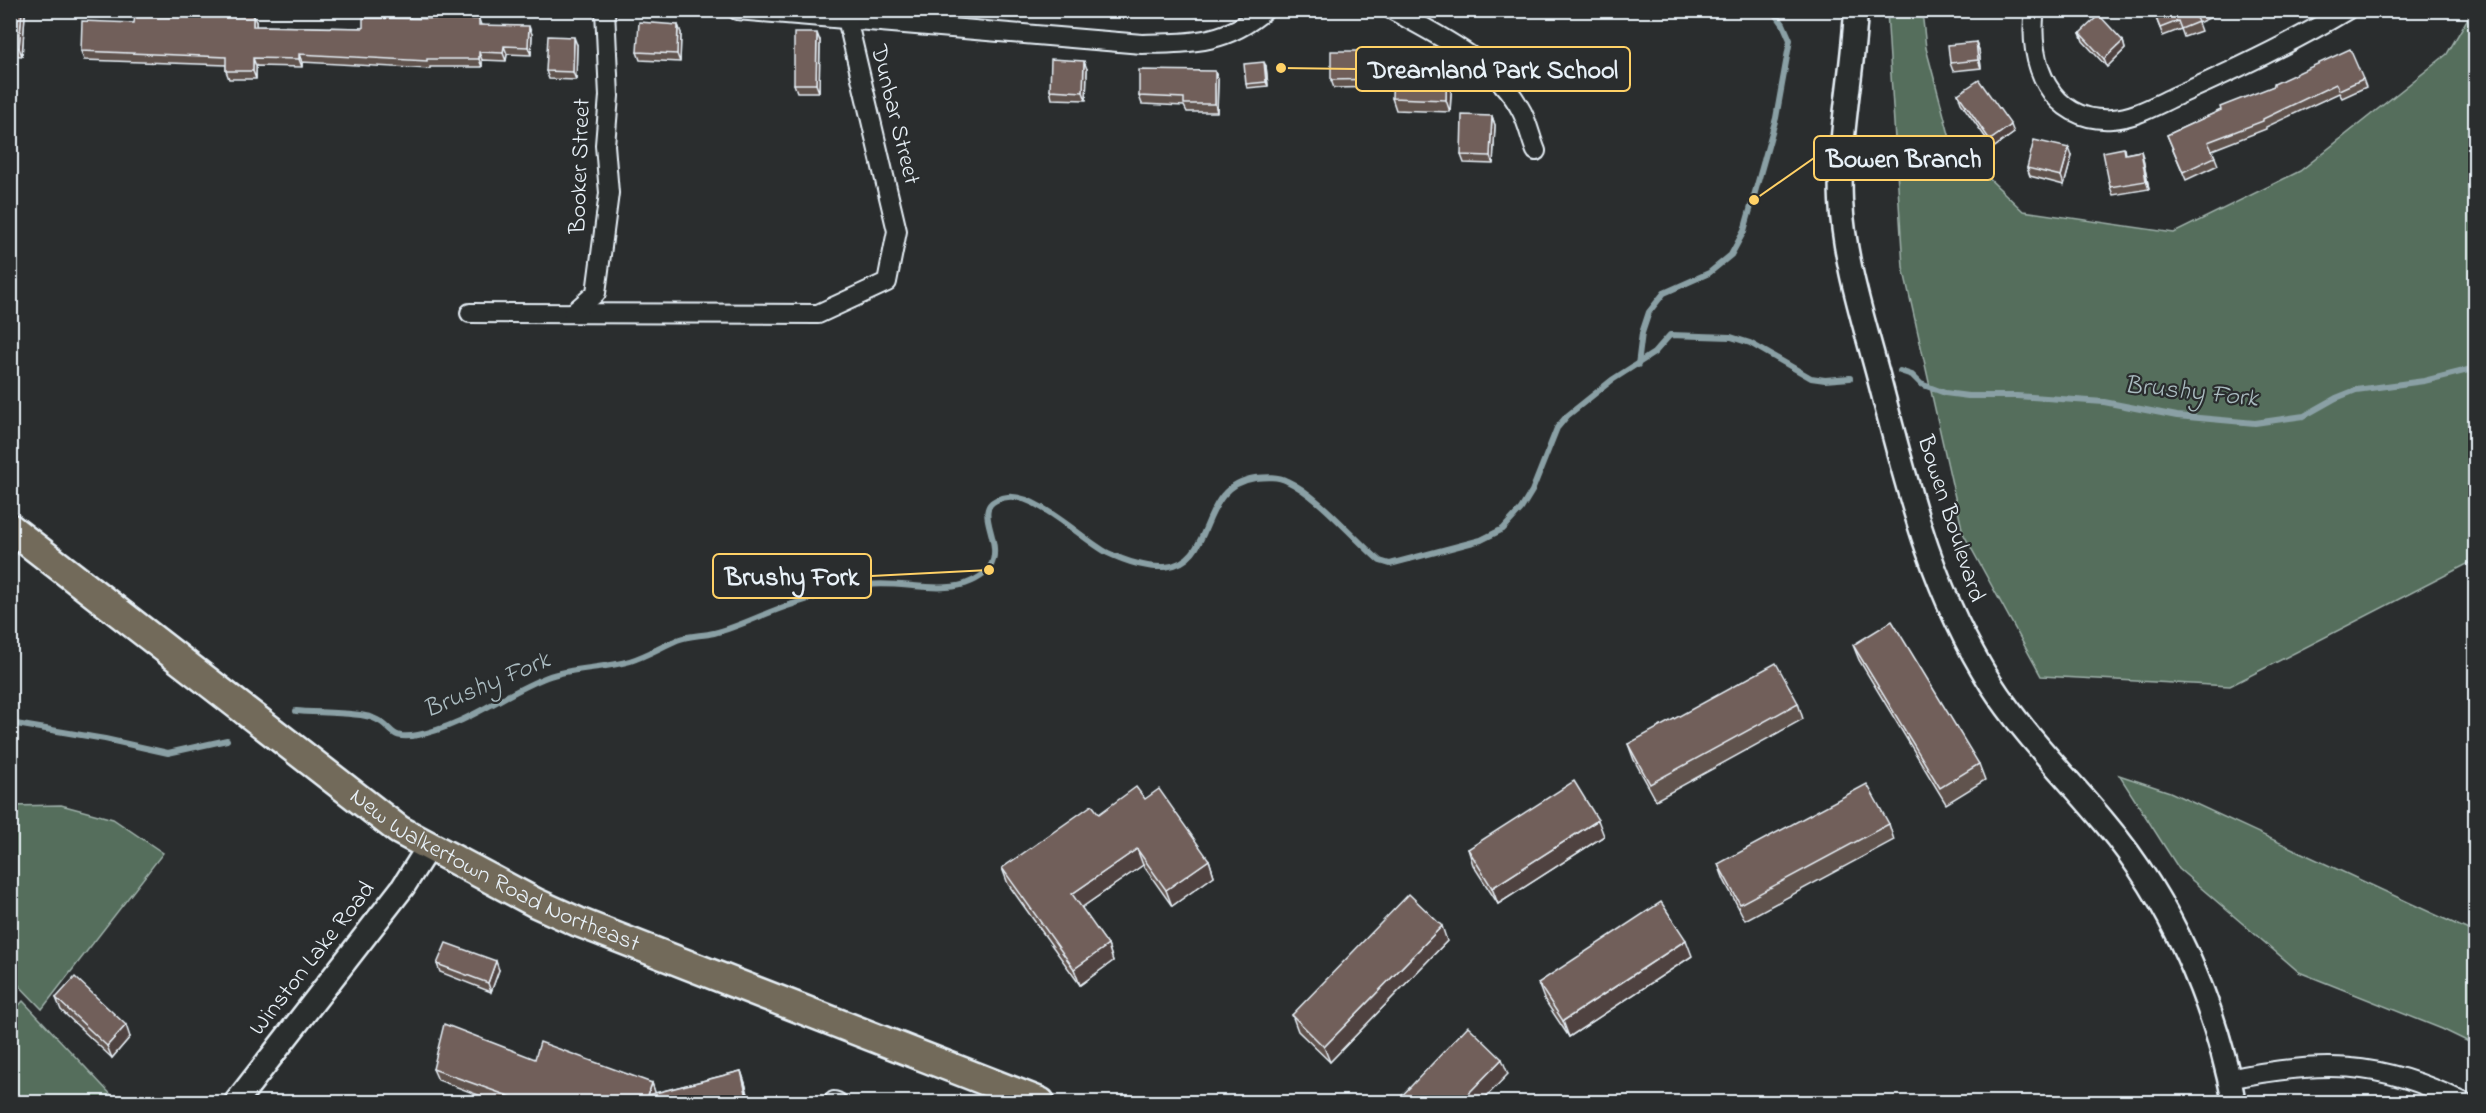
<svg xmlns="http://www.w3.org/2000/svg" width="2486" height="1113" viewBox="0 0 2486 1113" font-family="'Indie Flower',sans-serif">
<style>
.green{fill:#556e5c;stroke:#9eb0aa;stroke-width:1.5}
.lines{fill:none;stroke-linecap:round;stroke-linejoin:round}
.stream{stroke:#8aa0a5;stroke-width:6}
.minor-casing{stroke:#e8f1f8;stroke-width:22}
.tertiary-casing{stroke:#e8f1f8;stroke-width:27}
.primary-casing{stroke:#e8f1f8;stroke-width:33}
.minor{stroke:#2a2d2e;stroke-width:18}
.tertiary{stroke:#2a2d2e;stroke-width:22}
.primary{stroke:#726b5a;stroke-width:28}
.wall{fill:#61524d;stroke:#e8f1f8;stroke-width:1.5}
.shaded-wall{fill:#4f423f;stroke:#e8f1f8;stroke-width:1.5}
.building{fill:#715f5a;stroke:#e8f1f8;stroke-width:1.5}
.labels{text-anchor:middle;dominant-baseline:central;stroke-width:4.5;stroke-linejoin:round;paint-order:stroke}
.street-label{font-size:24px;fill:#e8f1f8;stroke:#2a2d2e}
.water-label{font-size:26px;font-style:italic;fill:#aabbc0;stroke:#2a2d2e}
.leader{fill:none;stroke:#ffd166;stroke-width:2}
.callout-dot{fill:#ffd166;stroke:#2a2d2e;stroke-width:2}
.callout{fill:#2a2d2e;stroke:#ffd166;stroke-width:2}
.callout-label{font-size:26px;text-anchor:middle;font-weight:bold;fill:#e8f1f8}
</style>
<rect width="100%" height="100%" fill="#2a2d2e"/>
<filter id="ink" filterUnits="userSpaceOnUse"><feTurbulence type="fractalNoise" baseFrequency=".0167" numOctaves="2"/><feDisplacementMap in="SourceGraphic" scale="12" xChannelSelector="R" yChannelSelector="G"/><feConvolveMatrix kernelMatrix="1 2 1 2 8 2 1 2 1" color-interpolation-filters="sRGB"/></filter>
<g filter="url(#ink)">
<g class="green">
<path d="M 1887,11 L 1922,11 L 1926,48 L 1951,142 L 2023,211 L 2174,233 L 2300,171 L 2447,54 L 2472,11 L 2475,11 L 2475,560 L 2230,686 L 2041,676 L 1963,533 L 1903,267 Z"/>
<path d="M 2119,775 L 2170,792 L 2475,933 L 2475,1045 L 2442,1029 L 2299,972 L 2179,869 Z"/>
<path d="M 61,805 L 113,819 L 163,853 L 42,1009 L 11,977 L 11,806 Z"/>
<path d="M 23,1001 L 118,1102 L 11,1102 L 11,1014 Z"/>
</g>
<g class="lines">
<g class="stream">
<path d="M 1638,365 L 1642,333 L 1649,312 L 1664,293 L 1709,273 L 1731,255 L 1744,231 L 1776,118 L 1790,40 L 1783,24 L 1773,10"/>
<path d="M 1900,371 L 1912,375 L 1921,384 L 1945,393 L 1968,396 L 2017,396 L 2104,402 L 2177,416 L 2255,423 L 2304,416 L 2336,398 L 2356,390 L 2424,381 L 2476,368"/>
<path d="M 296,711 C 315,713 359,712 373,718 C 395,726 387,741 418,735 C 465,726 503,694 547,677 C 574,667 603,669 630,661 C 646,656 661,647 677,640 C 689,635 701,636 714,633 C 742,626 766,612 793,604 C 817,596 843,588 868,585 C 898,581 937,593 965,584 C 1033,560 953,504 1008,497 C 1037,494 1083,540 1108,553 C 1125,561 1146,568 1165,567 C 1217,563 1196,487 1255,478 C 1266,477 1278,476 1287,481 C 1318,495 1353,538 1380,561 L 1390,564 L 1481,540 L 1503,529 L 1521,509 L 1532,491 L 1557,428 L 1567,416 L 1612,380 L 1654,353 L 1670,335 L 1731,337 L 1750,343 L 1811,378 L 1825,380 L 1850,378"/>
<path d="M 10,723 L 105,739 L 168,753 L 227,740"/>
</g>
<defs>
<g id="minor">
<path d="M 737,10 L 1142,44 C 1191,43 1226,44 1265,10"/>
<path d="M 1392,10 C 1437,35 1498,63 1522,112 C 1528,124 1531,139 1536,151"/>
<path d="M 2035,10 C 2027,62 2050,123 2112,119 C 2134,118 2156,105 2176,96 C 2235,70 2292,43 2347,10"/>
<path d="M 470,313 L 818,314 L 887,282 L 897,231 L 845,10"/>
<path d="M 573,313 L 596,293 L 609,193 L 605,145 L 609,96 L 605,10"/>
<path d="M 2229,1079 C 2320,1060 2379,1060 2463,1102"/>
<path d="M 834,1101 L 837,1102"/>
</g>
<g id="tertiary">
<path d="M 1856,10 C 1853,74 1838,137 1841,201 C 1844,259 1862,315 1877,371 C 1906,481 1929,586 1991,684 C 2023,734 2067,777 2105,823 C 2171,901 2215,1003 2234,1102"/>
<path d="M 236,1102 L 403,887 L 429,846"/>
</g>
<g id="primary">
<path id="s1" d="M 10,528 L 399,830 L 536,903 L 578,922 L 1040,1102"/>
</g>
</defs>
<use href="#minor" class="minor-casing"/>
<use href="#tertiary" class="tertiary-casing"/>
<use href="#primary" class="primary-casing"/>
<use href="#minor" class="minor"/>
<use href="#tertiary" class="tertiary"/>
<use href="#primary" class="primary"/>
</g>
<g class="wall">
<path d="M 10,10 L 24,10 L 25,14 L 22,56 L 10,55 Z"/>
<path d="M 1442,10 L 1456,10 L 1453,16 Z"/>
<path d="M 2153,10 L 2227,10 L 2198,23 L 2201,31 L 2184,37 L 2181,29 L 2163,36 Z"/>
<path d="M 253,14 L 256,22 L 256,26 L 363,28 L 479,19 L 481,25 L 532,34 L 531,55 L 507,54 L 506,61 L 482,60 L 482,67 L 430,67 L 430,69 L 302,62 L 302,67 L 256,66 L 256,79 L 229,79 L 226,71 L 226,65 L 84,60 L 81,51 L 134,23 L 181,17 L 227,16 Z"/>
<path d="M 678,25 L 681,33 L 680,62 L 640,60 L 637,52 Z"/>
<path d="M 2080,33 L 2123,41 L 2125,49 L 2107,67 L 2083,41 Z"/>
<path d="M 820,41 L 819,92 L 797,92 L 794,84 Z"/>
<path d="M 1976,42 L 1979,50 L 1981,68 L 1953,71 L 1950,63 Z"/>
<path d="M 577,45 L 576,80 L 549,79 L 546,71 Z"/>
<path d="M 1386,59 L 1386,87 L 1334,88 L 1331,80 Z"/>
<path d="M 1447,64 L 1452,76 L 1450,112 L 1396,110 L 1392,98 Z"/>
<path d="M 1266,66 L 1268,86 L 1247,88 L 1246,84 Z"/>
<path d="M 1087,69 L 1086,100 L 1052,99 L 1050,90 Z"/>
<path d="M 1218,79 L 1217,112 L 1187,112 L 1184,106 L 1142,104 L 1139,96 Z"/>
<path d="M 2363,79 L 2366,87 L 2342,98 L 2339,93 L 2266,127 L 2266,129 L 2212,150 L 2218,165 L 2186,180 L 2167,135 L 2274,86 Z"/>
<path d="M 1958,94 L 2014,133 L 1993,148 L 1961,103 Z"/>
<path d="M 1492,116 L 1495,125 L 1493,164 L 1464,163 L 1461,155 Z"/>
<path d="M 2141,151 L 2143,159 L 2149,189 L 2113,195 L 2110,187 L 2126,154 Z"/>
<path d="M 2072,156 L 2064,185 L 2030,176 L 2027,168 Z"/>
<path d="M 1853,645 L 1979,764 L 1985,780 L 1946,804 L 1859,660 Z"/>
<path d="M 1798,703 L 1803,719 L 1656,800 L 1634,760 L 1628,744 Z"/>
<path d="M 1145,799 L 1209,860 L 1214,876 L 1172,906 L 1143,865 L 1081,908 L 1108,945 L 1113,961 L 1080,985 L 1008,884 L 1002,868 L 1099,814 Z"/>
<path d="M 1889,824 L 1894,840 L 1745,920 L 1724,880 L 1718,864 Z"/>
<path d="M 1604,836 L 1498,904 L 1473,865 L 1468,849 Z"/>
<path d="M 1447,941 L 1330,1062 L 1298,1031 L 1292,1015 Z"/>
<path d="M 1692,956 L 1569,1037 L 1544,999 L 1538,983 Z"/>
<path d="M 437,964 L 499,970 L 491,992 L 440,972 Z"/>
<path d="M 56,998 L 130,1037 L 112,1058 L 61,1010 Z"/>
<path d="M 535,1059 L 652,1083 L 655,1093 L 741,1071 L 745,1083 L 750,1102 L 497,1102 L 438,1080 L 433,1069 Z"/>
</g>
<g class="shaded-wall">
<path d="M 22,10 L 24,10 L 25,14 L 22,56 L 19,48 Z"/>
<path d="M 1451,10 L 1456,10 L 1453,16 Z"/>
<path d="M 253,14 L 256,22 L 256,34 L 253,26 Z"/>
<path d="M 678,25 L 681,33 L 680,62 L 677,54 Z"/>
<path d="M 529,26 L 532,34 L 531,55 L 528,47 Z"/>
<path d="M 817,33 L 820,41 L 819,92 L 816,84 Z"/>
<path d="M 574,37 L 577,45 L 576,80 L 573,72 Z"/>
<path d="M 2123,41 L 2125,49 L 2107,67 L 2104,59 Z"/>
<path d="M 1976,42 L 1979,50 L 1981,68 L 1978,60 Z"/>
<path d="M 504,46 L 507,54 L 506,61 L 503,53 Z"/>
<path d="M 1383,51 L 1386,59 L 1386,87 L 1383,79 Z"/>
<path d="M 479,52 L 482,60 L 482,67 L 479,59 Z"/>
<path d="M 299,54 L 302,62 L 302,67 L 299,59 Z"/>
<path d="M 253,58 L 256,66 L 256,79 L 253,71 Z"/>
<path d="M 1084,61 L 1087,69 L 1086,100 L 1083,92 Z"/>
<path d="M 1264,62 L 1266,66 L 1268,86 L 1266,82 Z"/>
<path d="M 1447,64 L 1452,76 L 1450,112 L 1446,100 Z"/>
<path d="M 1215,71 L 1218,79 L 1217,112 L 1215,104 Z"/>
<path d="M 1492,116 L 1495,125 L 1493,164 L 1490,156 Z"/>
<path d="M 2011,125 L 2014,133 L 1993,148 L 1990,140 Z"/>
<path d="M 2069,148 L 2072,156 L 2064,185 L 2061,176 Z"/>
<path d="M 2141,151 L 2143,159 L 2149,189 L 2146,181 Z"/>
<path d="M 1598,820 L 1604,836 L 1498,904 L 1492,888 Z"/>
<path d="M 1137,849 L 1143,865 L 1078,910 L 1072,894 Z"/>
<path d="M 1209,860 L 1214,876 L 1172,906 L 1166,890 Z"/>
<path d="M 1442,926 L 1447,941 L 1330,1062 L 1324,1047 Z"/>
<path d="M 1686,940 L 1692,956 L 1569,1037 L 1563,1021 Z"/>
<path d="M 1108,945 L 1113,961 L 1080,985 L 1074,969 Z"/>
<path d="M 496,961 L 499,970 L 491,992 L 488,983 Z"/>
<path d="M 126,1025 L 130,1037 L 112,1058 L 107,1046 Z"/>
<path d="M 1502,1059 L 1508,1074 L 1481,1102 L 1460,1102 Z"/>
<path d="M 741,1071 L 745,1083 L 750,1102 L 748,1102 Z"/>
<path d="M 652,1083 L 656,1095 L 648,1095 Z"/>
</g>
<g class="building">
<path d="M 10,10 L 22,10 L 19,48 L 10,47 Z"/>
<path d="M 2153,10 L 2206,10 L 2195,15 L 2198,22 L 2181,29 L 2178,21 L 2160,28 Z"/>
<path d="M 227,13 L 253,14 L 253,26 L 363,28 L 363,18 L 479,19 L 479,25 L 529,26 L 528,47 L 504,46 L 503,53 L 479,52 L 479,59 L 427,59 L 427,61 L 299,54 L 299,59 L 253,58 L 253,71 L 226,71 L 226,57 L 81,51 L 82,21 L 134,23 L 135,15 L 181,17 L 181,14 L 227,16 Z"/>
<path d="M 2099,15 L 2123,41 L 2104,59 L 2080,33 Z"/>
<path d="M 639,22 L 678,25 L 677,54 L 637,52 Z"/>
<path d="M 794,33 L 817,33 L 816,84 L 794,84 Z"/>
<path d="M 548,36 L 574,37 L 573,72 L 546,71 Z"/>
<path d="M 1976,42 L 1978,60 L 1950,63 L 1948,45 Z"/>
<path d="M 2350,49 L 2363,79 L 2339,90 L 2336,84 L 2263,119 L 2263,121 L 2208,142 L 2215,157 L 2183,172 L 2167,135 L 2221,110 L 2220,107 L 2274,86 L 2274,84 Z"/>
<path d="M 1331,51 L 1383,51 L 1383,79 L 1331,80 Z"/>
<path d="M 1051,59 L 1084,61 L 1083,92 L 1050,90 Z"/>
<path d="M 1264,62 L 1266,82 L 1246,84 L 1244,64 Z"/>
<path d="M 1393,62 L 1447,64 L 1446,100 L 1392,98 Z"/>
<path d="M 1139,70 L 1215,71 L 1215,104 L 1184,104 L 1184,98 L 1139,96 Z"/>
<path d="M 1979,80 L 2011,125 L 1990,140 L 1958,94 Z"/>
<path d="M 1462,115 L 1492,116 L 1490,156 L 1461,155 Z"/>
<path d="M 2034,140 L 2069,148 L 2061,176 L 2027,168 Z"/>
<path d="M 2124,148 L 2125,154 L 2141,151 L 2146,181 L 2110,187 L 2103,152 Z"/>
<path d="M 1892,621 L 1979,764 L 1940,788 L 1853,645 Z"/>
<path d="M 1776,663 L 1798,703 L 1650,784 L 1628,744 Z"/>
<path d="M 1574,781 L 1598,820 L 1492,888 L 1468,849 Z"/>
<path d="M 1867,784 L 1889,824 L 1740,904 L 1718,864 Z"/>
<path d="M 1136,787 L 1145,799 L 1159,789 L 1209,860 L 1166,890 L 1137,849 L 1072,894 L 1108,945 L 1074,969 L 1002,868 L 1092,805 L 1099,814 Z"/>
<path d="M 1409,894 L 1442,926 L 1324,1047 L 1292,1015 Z"/>
<path d="M 1661,902 L 1686,940 L 1563,1021 L 1538,983 Z"/>
<path d="M 446,943 L 496,961 L 488,983 L 437,964 Z"/>
<path d="M 75,977 L 126,1025 L 107,1046 L 56,998 Z"/>
<path d="M 444,1024 L 535,1059 L 540,1042 L 652,1083 L 648,1095 L 741,1071 L 748,1102 L 525,1102 L 433,1069 Z"/>
<path d="M 1468,1026 L 1502,1059 L 1460,1102 L 1396,1102 Z"/>
</g>
</g>
<g class="labels">
<g class="street-label">
<text transform="translate(894 115) rotate(76)">Dunbar Street</text>
<text transform="translate(581 166) rotate(-88)">Booker Street</text>
<text transform="translate(1950 519) rotate(72)">Bowen Boulevard</text>
<text stroke="none"><textPath href="#s1" startOffset="596">New Walkertown Road Northeast</textPath></text>
<text transform="translate(313 959) rotate(-52)">Winston Lake Road</text>
</g>
<g class="water-label">
<text transform="translate(2191 393) rotate(6)">Brushy Fork</text>
<text transform="translate(487 686) rotate(-23)">Brushy Fork</text>
</g>
</g>
<path class="leader" d="M1281 68L1356 69M1754 200L1814 158M989 570L871 576"/>
<g class="callout-dot">
<circle cx="1281" cy="68" r="6"/>
<circle cx="1754" cy="200" r="6"/>
<circle cx="989" cy="570" r="6"/>
</g>
<g class="callout">
<rect x="1356" y="47" width="274" height="44" rx="6"/>
<rect x="1814" y="136" width="180" height="44" rx="6"/>
<rect x="713" y="554" width="158" height="44" rx="6"/>
</g>
<g class="callout-label">
<text x="1493" y="78">Dreamland Park School</text>
<text x="1904" y="167">Bowen Branch</text>
<text x="792" y="585">Brushy Fork</text>
</g>
<rect width="2486" height="1113" fill="none" stroke="#2a2d2e" stroke-width="36"/>
<rect x="18" y="18" width="2450" height="1077" fill="none" stroke="#e8f1f8" stroke-width="2" filter="url(#ink)"/>
</svg>
